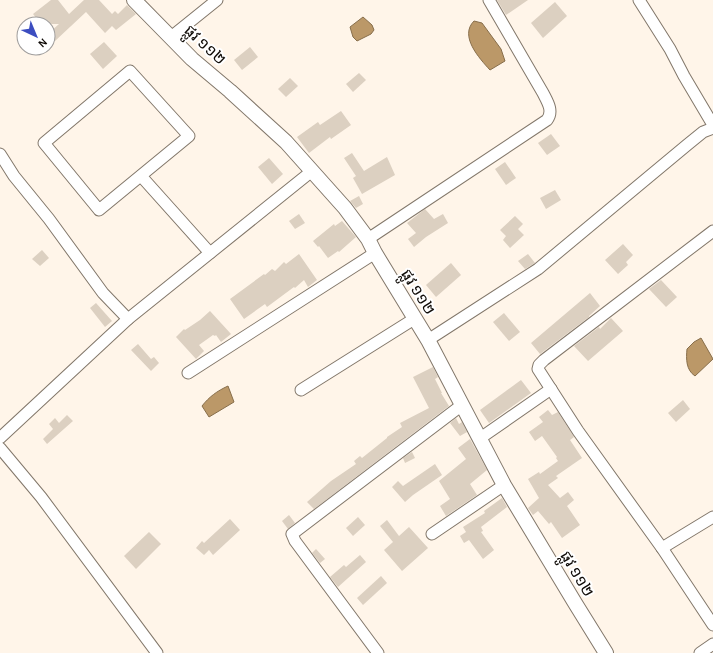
<svg xmlns="http://www.w3.org/2000/svg" width="713" height="653" viewBox="0 0 713 653" font-family="'Alegreya Sans','Noto Sans Khmer',sans-serif">
<style>
.water{fill:#bb9868;stroke:#876e4b}
.building{fill:#dcd0c1}
.lines{fill:none;stroke-linecap:round;stroke-linejoin:round}
.minor-casing{stroke:#82776a;stroke-width:13}
.tertiary-casing{stroke:#82776a;stroke-width:16}
.minor{stroke:#fff;stroke-width:11}
.tertiary{stroke:#fff;stroke-width:14}
.labels{text-anchor:middle;dominant-baseline:central;stroke-width:4;stroke-linejoin:round;paint-order:stroke}
.street-label{font-size:16px;fill:#0f0b07;stroke:#fff}
</style>
<rect width="100%" height="100%" fill="#fff5e9"/>
<g class="water">
<path d="M 363,17 L 372,25 L 374,30 L 371,34 L 357,41 L 353,37 L 350,27 Z"/>
<path d="M 474,21 L 482,23 L 501,49 L 505,61 L 490,70 C 479,58 459,36 474,21 Z"/>
<path d="M 701,338 L 713,359 L 695,376 C 686,370 686,359 687,349 L 694,342 Z"/>
<path d="M 228,386 L 234,402 L 209,417 L 202,406 C 209,397 217,391 228,386 Z"/>
</g>
<g class="building">
<path d="M 51,0 L 58,0 L 69,14 L 84,0 L 99,0 L 112,14 L 115,11 L 118,14 L 127,5 L 136,14 L 116,30 L 112,26 L 105,33 L 86,12 L 55,41 L 48,34 L 59,24 L 41,24 L 33,14 Z"/>
<path d="M 497,0 L 528,0 L 506,15 Z"/>
<path d="M 555,2 L 567,16 L 543,38 L 531,23 Z"/>
<path d="M 104,42 L 117,56 L 103,69 L 90,54 Z"/>
<path d="M 250,47 L 258,57 L 242,70 L 234,60 Z"/>
<path d="M 359,73 L 366,80 L 353,92 L 346,84 Z"/>
<path d="M 290,78 L 298,86 L 286,97 L 278,89 Z"/>
<path d="M 341,111 L 351,125 L 331,139 L 330,137 L 309,153 L 297,137 L 318,122 L 320,125 Z"/>
<path d="M 551,134 L 560,146 L 547,155 L 538,143 Z"/>
<path d="M 352,153 L 364,171 L 387,157 L 395,175 L 362,194 L 353,178 L 356,176 L 344,158 Z"/>
<path d="M 269,158 L 283,174 L 272,184 L 258,167 Z"/>
<path d="M 505,162 L 516,178 L 506,185 L 495,169 Z"/>
<path d="M 555,190 L 561,200 L 546,209 L 540,198 Z"/>
<path d="M 359,196 L 363,204 L 356,208 L 350,201 Z"/>
<path d="M 425,209 L 434,219 L 443,214 L 448,223 L 426,237 L 414,247 L 408,239 L 416,233 L 407,223 Z"/>
<path d="M 299,214 L 305,223 L 295,229 L 289,221 Z"/>
<path d="M 515,216 L 523,224 L 518,229 L 524,235 L 510,248 L 503,240 L 506,236 L 500,230 Z"/>
<path d="M 342,221 L 356,237 L 339,252 L 338,251 L 328,258 L 319,246 L 318,247 L 313,241 L 334,224 L 335,226 Z"/>
<path d="M 623,244 L 633,255 L 626,262 L 628,265 L 618,274 L 605,260 Z"/>
<path d="M 42,250 L 49,258 L 40,266 L 32,259 Z"/>
<path d="M 299,254 L 317,280 L 308,287 L 304,280 L 295,288 L 294,287 L 267,307 L 265,304 L 244,319 L 230,299 L 264,274 L 265,275 L 272,269 L 275,271 L 284,262 L 286,264 Z"/>
<path d="M 528,254 L 535,263 L 525,269 L 518,261 Z"/>
<path d="M 451,263 L 461,275 L 436,297 L 426,285 Z"/>
<path d="M 661,280 L 677,297 L 666,307 L 649,289 Z"/>
<path d="M 590,293 L 600,306 L 589,316 L 589,317 L 540,354 L 531,343 Z"/>
<path d="M 96,303 L 112,321 L 105,327 L 90,308 Z"/>
<path d="M 210,311 L 231,334 L 221,342 L 216,335 L 215,336 L 213,335 L 199,345 L 204,351 L 196,359 L 176,337 L 184,329 L 185,330 L 200,320 Z"/>
<path d="M 504,313 L 520,332 L 509,341 L 493,322 Z"/>
<path d="M 611,318 L 623,331 L 588,361 L 574,346 L 599,327 L 600,329 Z"/>
<path d="M 138,344 L 151,359 L 154,357 L 159,363 L 151,371 L 131,350 Z"/>
<path d="M 433,367 L 438,377 L 435,379 L 442,393 L 441,393 L 449,406 L 314,509 L 307,502 L 331,481 L 356,464 L 354,461 L 360,456 L 362,458 L 387,438 L 387,437 L 402,427 L 400,423 L 429,408 L 413,377 Z"/>
<path d="M 521,380 L 531,393 L 489,423 L 480,410 Z"/>
<path d="M 683,400 L 690,409 L 676,422 L 668,413 Z"/>
<path d="M 548,410 L 552,415 L 558,412 L 574,437 L 570,440 L 582,458 L 556,476 L 558,478 L 548,485 L 560,498 L 568,492 L 574,500 L 567,506 L 580,525 L 562,538 L 551,522 L 549,524 L 538,511 L 533,515 L 528,508 L 539,498 L 528,479 L 539,472 L 540,474 L 558,461 L 556,458 L 557,457 L 542,436 L 535,441 L 529,432 L 543,422 L 539,417 Z"/>
<path d="M 67,415 L 73,421 L 47,444 L 43,439 L 53,429 L 49,424 L 55,418 L 59,423 Z"/>
<path d="M 456,418 L 459,424 L 462,422 L 467,432 L 460,436 L 450,423 Z"/>
<path d="M 470,439 L 487,470 L 470,484 L 477,495 L 446,516 L 440,506 L 450,499 L 439,481 L 466,459 L 458,448 Z"/>
<path d="M 412,452 L 415,458 L 405,463 L 403,458 Z"/>
<path d="M 435,464 L 442,475 L 413,495 L 405,502 L 392,487 L 398,481 L 403,486 Z"/>
<path d="M 502,498 L 507,507 L 481,527 L 483,531 L 481,532 L 494,550 L 483,559 L 469,540 L 464,543 L 460,536 L 466,532 L 463,527 L 485,513 L 484,511 Z"/>
<path d="M 289,515 L 295,523 L 288,529 L 282,521 Z"/>
<path d="M 358,517 L 365,525 L 353,536 L 346,528 Z"/>
<path d="M 230,519 L 240,530 L 213,555 L 209,550 L 204,555 L 196,548 L 202,541 L 204,543 Z"/>
<path d="M 387,520 L 399,536 L 409,527 L 428,548 L 402,571 L 384,550 L 393,542 L 380,526 Z"/>
<path d="M 149,532 L 161,544 L 136,569 L 124,556 Z"/>
<path d="M 316,549 L 325,559 L 320,563 L 312,553 Z"/>
<path d="M 360,555 L 366,562 L 338,587 L 330,577 L 344,565 L 346,567 Z"/>
<path d="M 381,576 L 387,583 L 363,605 L 357,598 Z"/>
</g>
<g class="lines">
<defs>
<g id="minor">
<path d="M 639,0 L 670,49 L 684,76 L 713,125"/>
<path d="M 171,37 L 217,0"/>
<path d="M 130,71 L 189,136 L 99,210 L 44,143 Z"/>
<path d="M 0,154 L 14,176 L 49,219 L 103,293 L 128,319"/>
<path d="M 141,176 L 210,253"/>
<path d="M 713,231 L 544,360 L 539,365 L 538,369 L 578,431 L 662,548 L 713,625"/>
<path d="M 368,239 L 547,120 C 554,111 547,101 543,93 L 489,0"/>
<path d="M 428,340 L 538,269 L 687,145 L 703,132 L 713,128"/>
<path d="M 188,373 L 375,253"/>
<path d="M 301,390 L 414,319"/>
<path d="M 0,438 L 128,319 L 312,171"/>
<path d="M 479,439 L 551,389"/>
<path d="M 0,448 L 41,497 L 157,653"/>
<path d="M 432,534 L 504,485"/>
<path d="M 662,548 L 713,517"/>
<path d="M 378,653 L 295,541 L 292,534 L 462,405"/>
<path d="M 700,653 L 713,644"/>
</g>
<path id="tertiary" d="M 134,0 L 192,59 L 230,91 L 286,142 L 345,208 L 368,239 L 375,253 L 428,340 L 504,485 L 575,603 L 606,653"/>
</defs>
<use href="#minor" class="minor-casing"/>
<use href="#tertiary" class="tertiary-casing"/>
<use href="#minor" class="minor"/>
<use href="#tertiary" class="tertiary"/>
</g>
<g class="labels">
<g class="street-label">
<text transform="translate(205 45) rotate(43)">ផ្លូវ ១១២</text>
<text transform="translate(418 292) rotate(58)">ផ្លូវ ១១២</text>
<text transform="translate(577 574) rotate(59)">ផ្លូវ ១១២</text>
</g>
</g>
<g transform="translate(36 36) rotate(136)"><circle r="19" fill="#ffffff" stroke="#9f9d9c"/>
<path d="M0-3L7 15L0 10L-7 15Z" fill="#3c4dc0"/>
<text y="-6" font-size="11" font-weight="bold" text-anchor="middle" fill="#0f0b07">N</text>
</g>
</svg>
